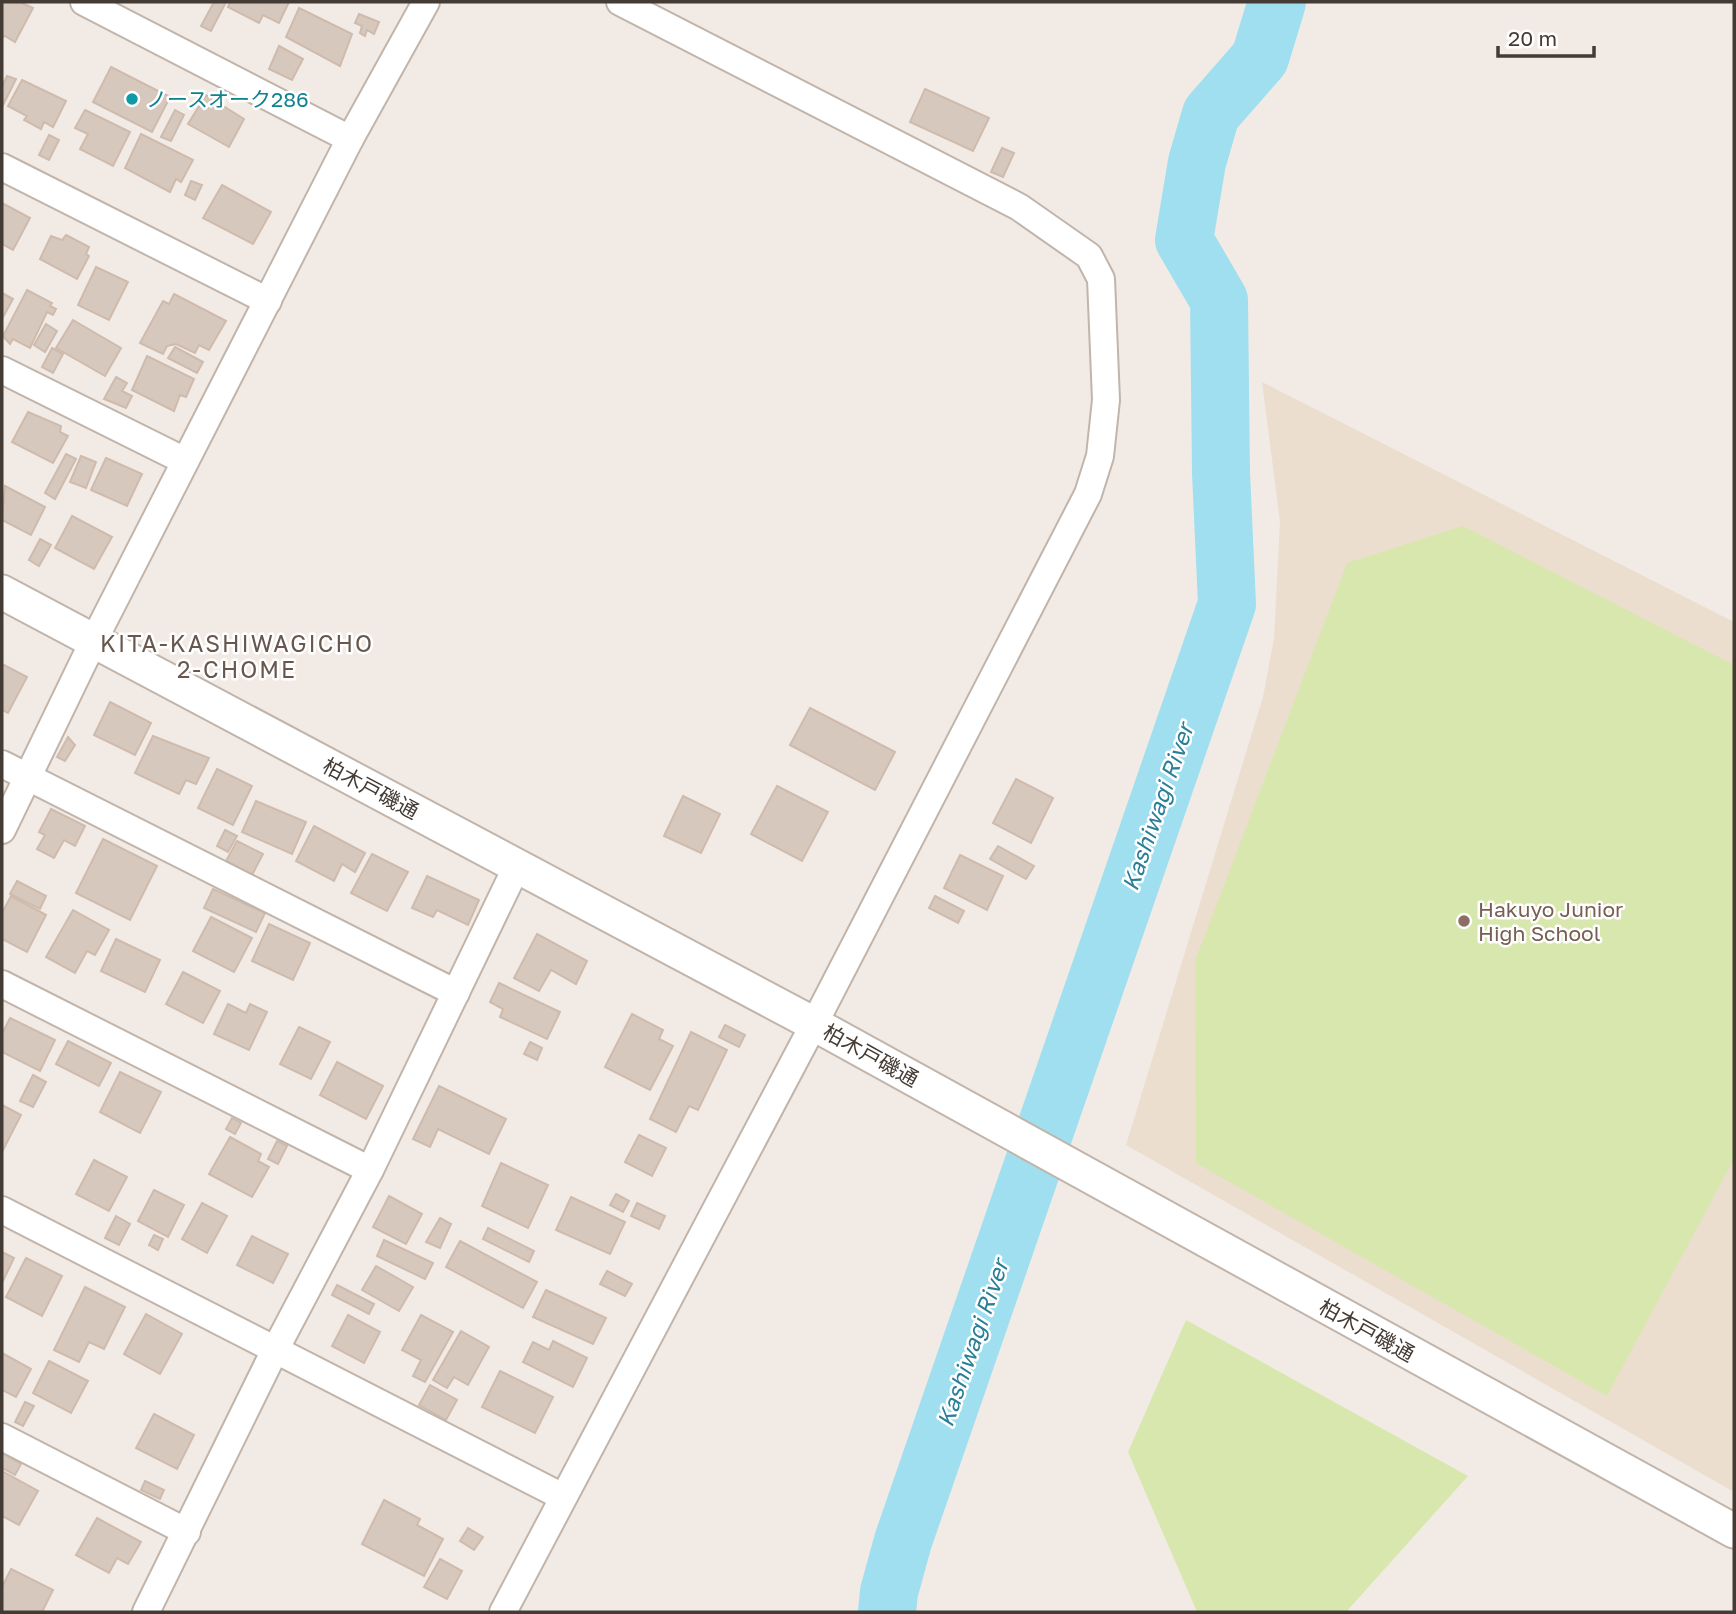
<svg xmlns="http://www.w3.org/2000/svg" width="1736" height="1614" viewBox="0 0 1736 1614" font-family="'Golos Text','Noto Sans JP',sans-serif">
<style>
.education{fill:#ebdece}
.green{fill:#d8e7ad}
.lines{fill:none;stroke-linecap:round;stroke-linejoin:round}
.river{stroke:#a0dff0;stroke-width:58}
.building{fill:#d7c8bd;stroke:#cebbad;stroke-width:2}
.minor-casing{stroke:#c1b4aa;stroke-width:30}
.tertiary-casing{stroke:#c1b4aa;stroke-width:37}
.minor{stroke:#fff;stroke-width:26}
.tertiary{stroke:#fff;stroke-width:33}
.culture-dot{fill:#0f9aa8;stroke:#fff;stroke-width:2.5}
.education-dot{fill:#8d6e63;stroke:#fff;stroke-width:2.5}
.labels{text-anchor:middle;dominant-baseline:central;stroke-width:5;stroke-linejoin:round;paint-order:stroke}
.culture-label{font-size:21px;fill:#0d838f;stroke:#fff;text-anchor:start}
.street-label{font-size:21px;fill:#443b34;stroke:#fff}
.education-label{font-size:21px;fill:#785e54;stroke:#fff;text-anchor:start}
.neighbourhood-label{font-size:23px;letter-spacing:2px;fill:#67574c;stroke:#fff}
.water-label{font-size:23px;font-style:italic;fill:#2a7f97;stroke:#fff}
</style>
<rect width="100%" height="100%" fill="#f2ebe5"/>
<path class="education" d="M 1262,382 L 1734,622 L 1734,1492 L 1126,1145 L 1263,697 L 1274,638 L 1280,522 Z"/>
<g class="green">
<path d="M 1463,526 L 1734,665 L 1734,1159 L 1607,1396 L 1196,1163 L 1195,961 L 1347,563 Z"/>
<path d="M 1186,1320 L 1468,1476 L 1346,1612 L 1197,1612 L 1128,1452 Z"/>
</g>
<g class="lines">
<path class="river" d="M 887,1612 L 889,1592 L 903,1541 L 1227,604 L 1221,473 L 1219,300 L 1184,240 L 1197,162 L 1211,114 L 1260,58 L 1277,2"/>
</g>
<g class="building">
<path d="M 2,2 L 20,2 L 33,8 L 15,42 L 5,36 L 2,38 Z"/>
<path d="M 214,2 L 226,2 L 211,31 L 201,26 Z"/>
<path d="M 230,2 L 289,2 L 279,23 L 263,15 L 259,23 L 228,7 Z"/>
<path d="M 299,8 L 352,34 L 340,66 L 286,37 Z"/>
<path d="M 359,14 L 379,22 L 374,34 L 367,30 L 365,36 L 360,33 L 362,26 L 355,23 Z"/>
<path d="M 279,46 L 303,59 L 292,80 L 269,69 Z"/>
<path d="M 111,67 L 170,97 L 152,132 L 93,102 Z"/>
<path d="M 7,76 L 16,79 L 2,107 L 2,87 Z"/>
<path d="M 22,80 L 66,101 L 53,127 L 44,122 L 41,129 L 24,120 L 27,116 L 8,106 Z"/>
<path d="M 925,89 L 989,118 L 973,151 L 910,122 Z"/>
<path d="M 206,95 L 244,119 L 229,147 L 188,124 Z"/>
<path d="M 85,110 L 130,132 L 113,166 L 80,149 L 88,134 L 75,128 Z"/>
<path d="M 175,110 L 184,115 L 171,141 L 161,137 Z"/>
<path d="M 141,134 L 193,160 L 181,182 L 176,179 L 170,192 L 125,168 Z"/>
<path d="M 49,135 L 59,140 L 49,160 L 39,155 Z"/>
<path d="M 1002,148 L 1014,153 L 1003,177 L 991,172 Z"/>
<path d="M 191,181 L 202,185 L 195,200 L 185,195 Z"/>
<path d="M 222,185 L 271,212 L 253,244 L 203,218 Z"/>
<path d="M 2,203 L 30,218 L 13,250 L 2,244 Z"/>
<path d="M 66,235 L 89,247 L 86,254 L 89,256 L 77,279 L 40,259 L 51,236 L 62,240 Z"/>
<path d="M 96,267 L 128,282 L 109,320 L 78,305 Z"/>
<path d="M 27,290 L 52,303 L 50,306 L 56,309 L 53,315 L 47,312 L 30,348 L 13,339 L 10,344 L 3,336 Z"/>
<path d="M 2,293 L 13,299 L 2,319 Z"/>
<path d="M 174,294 L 226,321 L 209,350 L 199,345 L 195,353 L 176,344 L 167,346 L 163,354 L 140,343 L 163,301 L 169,304 Z"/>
<path d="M 73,320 L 121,348 L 105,376 L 56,348 Z"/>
<path d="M 46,324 L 57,331 L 45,352 L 34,345 Z"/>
<path d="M 175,347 L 203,362 L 197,373 L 168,358 Z"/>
<path d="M 52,348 L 63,354 L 53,373 L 42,367 Z"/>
<path d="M 147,356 L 194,379 L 186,397 L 180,395 L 174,411 L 132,390 Z"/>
<path d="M 116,377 L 127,383 L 122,391 L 132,396 L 126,408 L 104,399 Z"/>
<path d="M 28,412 L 61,426 L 60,432 L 68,436 L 53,463 L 12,442 Z"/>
<path d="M 66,454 L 76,459 L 55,499 L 45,493 Z"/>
<path d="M 81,456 L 96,462 L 86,488 L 70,482 Z"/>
<path d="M 106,458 L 142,474 L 127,506 L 91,490 Z"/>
<path d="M 5,486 L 45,507 L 31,535 L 2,520 Z"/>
<path d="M 72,516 L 112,537 L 94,569 L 55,548 Z"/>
<path d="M 40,539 L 51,545 L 39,566 L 29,560 Z"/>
<path d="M 2,664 L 27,677 L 8,713 L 2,710 Z"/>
<path d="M 110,702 L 151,723 L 135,755 L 94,735 Z"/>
<path d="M 810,708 L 895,752 L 875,790 L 790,745 Z"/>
<path d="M 153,736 L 209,758 L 196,784 L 186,780 L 179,794 L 135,773 Z"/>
<path d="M 68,737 L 75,745 L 65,761 L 57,757 Z"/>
<path d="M 217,769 L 252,786 L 233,825 L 198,808 Z"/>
<path d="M 1016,779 L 1053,798 L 1031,843 L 993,823 Z"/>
<path d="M 777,786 L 828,812 L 802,861 L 751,834 Z"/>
<path d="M 683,796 L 720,814 L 701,853 L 664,836 Z"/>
<path d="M 256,801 L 306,822 L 292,854 L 242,832 Z"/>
<path d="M 51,809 L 85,826 L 75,846 L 64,840 L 54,858 L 37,849 L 45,835 L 39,832 Z"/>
<path d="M 314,826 L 365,853 L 355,872 L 342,864 L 334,881 L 296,861 Z"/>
<path d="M 225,830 L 237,836 L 228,852 L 217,846 Z"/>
<path d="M 103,839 L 157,866 L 130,920 L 76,893 Z"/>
<path d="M 237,841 L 263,854 L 252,875 L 226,861 Z"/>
<path d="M 998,846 L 1034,866 L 1026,879 L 990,859 Z"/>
<path d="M 372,854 L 408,872 L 387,911 L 351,893 Z"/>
<path d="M 960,855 L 1003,876 L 987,910 L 944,888 Z"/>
<path d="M 427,876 L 479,900 L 468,925 L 437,910 L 433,917 L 412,908 Z"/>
<path d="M 17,881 L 46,896 L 40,909 L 10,894 Z"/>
<path d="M 213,889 L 265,913 L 256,932 L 204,908 Z"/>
<path d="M 11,896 L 46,915 L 27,952 L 2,939 L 2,913 Z"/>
<path d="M 935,896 L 964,911 L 958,923 L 929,908 Z"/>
<path d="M 73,910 L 109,930 L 95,955 L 87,951 L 75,973 L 46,957 Z"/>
<path d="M 211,917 L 252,938 L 234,972 L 193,951 Z"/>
<path d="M 269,924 L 310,943 L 293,980 L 252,961 Z"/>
<path d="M 537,934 L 587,961 L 576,984 L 551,970 L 539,991 L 514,978 Z"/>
<path d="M 116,939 L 160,960 L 145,992 L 101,971 Z"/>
<path d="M 183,972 L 220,991 L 203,1023 L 166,1004 Z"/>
<path d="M 499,983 L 560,1012 L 547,1039 L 500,1017 L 503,1009 L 490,1002 Z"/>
<path d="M 228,1004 L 246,1013 L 250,1004 L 267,1012 L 249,1050 L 214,1034 Z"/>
<path d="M 632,1014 L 663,1030 L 659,1039 L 673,1046 L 650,1090 L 605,1067 Z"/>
<path d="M 10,1018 L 55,1040 L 40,1071 L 2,1052 L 2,1034 Z"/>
<path d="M 725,1025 L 745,1035 L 739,1047 L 719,1037 Z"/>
<path d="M 299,1027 L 330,1042 L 311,1079 L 280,1064 Z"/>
<path d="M 691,1032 L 727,1050 L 698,1110 L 689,1106 L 676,1132 L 650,1119 Z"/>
<path d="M 68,1041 L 111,1063 L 99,1086 L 56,1064 Z"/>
<path d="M 530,1042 L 542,1048 L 537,1060 L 524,1054 Z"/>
<path d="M 337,1062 L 383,1086 L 366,1119 L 320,1095 Z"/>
<path d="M 120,1072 L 161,1092 L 140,1133 L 100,1112 Z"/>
<path d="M 33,1075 L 46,1082 L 33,1107 L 20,1101 Z"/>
<path d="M 439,1086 L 506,1119 L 489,1154 L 438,1129 L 430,1147 L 413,1139 Z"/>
<path d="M 2,1105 L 21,1115 L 2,1152 Z"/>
<path d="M 232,1118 L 241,1123 L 235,1134 L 226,1129 Z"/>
<path d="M 639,1135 L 666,1148 L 652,1176 L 625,1162 Z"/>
<path d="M 230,1137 L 261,1154 L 258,1161 L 269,1167 L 252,1197 L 209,1174 Z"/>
<path d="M 277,1141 L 287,1146 L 278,1164 L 268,1159 Z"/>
<path d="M 94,1160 L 127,1177 L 109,1211 L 76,1194 Z"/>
<path d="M 501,1163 L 548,1185 L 528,1228 L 482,1206 Z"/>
<path d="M 154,1190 L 184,1205 L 168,1237 L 138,1221 Z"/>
<path d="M 616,1194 L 629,1201 L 623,1212 L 610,1205 Z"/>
<path d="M 389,1196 L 422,1214 L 406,1244 L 373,1227 Z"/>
<path d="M 571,1197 L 625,1222 L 610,1254 L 556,1230 Z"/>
<path d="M 202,1203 L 227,1216 L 207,1253 L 182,1239 Z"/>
<path d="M 637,1203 L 665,1216 L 659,1229 L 631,1216 Z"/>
<path d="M 116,1216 L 130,1224 L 119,1245 L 105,1238 Z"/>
<path d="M 440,1218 L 451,1224 L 440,1248 L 426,1242 Z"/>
<path d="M 488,1228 L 534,1251 L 529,1262 L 483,1239 Z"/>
<path d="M 154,1235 L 163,1239 L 158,1250 L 149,1245 Z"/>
<path d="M 252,1236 L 288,1254 L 273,1283 L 237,1265 Z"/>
<path d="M 384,1240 L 433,1263 L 425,1279 L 377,1256 Z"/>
<path d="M 460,1241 L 537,1282 L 523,1308 L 446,1267 Z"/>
<path d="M 2,1252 L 14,1258 L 2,1283 Z"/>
<path d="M 26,1258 L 62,1276 L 42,1316 L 6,1297 Z"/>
<path d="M 376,1266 L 413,1287 L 399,1311 L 362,1290 Z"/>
<path d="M 607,1271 L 632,1284 L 625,1296 L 600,1284 Z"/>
<path d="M 337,1285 L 374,1304 L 369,1314 L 332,1295 Z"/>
<path d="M 85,1287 L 125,1307 L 104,1349 L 89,1342 L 79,1362 L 54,1350 Z"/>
<path d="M 546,1290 L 606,1318 L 593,1344 L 533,1317 Z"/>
<path d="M 146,1314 L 182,1334 L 160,1374 L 124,1354 Z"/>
<path d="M 348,1315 L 380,1332 L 364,1363 L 332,1346 Z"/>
<path d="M 421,1315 L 453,1332 L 425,1382 L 413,1376 L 421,1360 L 402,1350 Z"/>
<path d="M 461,1331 L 489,1347 L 468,1385 L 454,1377 L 447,1388 L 433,1380 Z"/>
<path d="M 553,1341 L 587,1358 L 573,1387 L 523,1362 L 533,1342 L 549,1350 Z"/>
<path d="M 2,1353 L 31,1369 L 16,1397 L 2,1390 Z"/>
<path d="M 49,1361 L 88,1381 L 71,1413 L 33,1393 Z"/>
<path d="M 500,1371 L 553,1397 L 535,1433 L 482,1407 Z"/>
<path d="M 430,1385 L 457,1400 L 446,1420 L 419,1405 Z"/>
<path d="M 25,1402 L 34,1406 L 23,1426 L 15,1422 Z"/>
<path d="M 154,1414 L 194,1435 L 177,1469 L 136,1448 Z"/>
<path d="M 2,1453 L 21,1464 L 15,1475 L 2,1468 Z"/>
<path d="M 2,1471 L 38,1491 L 19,1525 L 2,1516 Z"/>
<path d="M 145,1481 L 164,1490 L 160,1499 L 141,1490 Z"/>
<path d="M 384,1500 L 420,1519 L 417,1525 L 443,1539 L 424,1576 L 362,1544 Z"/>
<path d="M 97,1518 L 141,1542 L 128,1564 L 117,1558 L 109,1573 L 76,1555 Z"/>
<path d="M 468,1528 L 483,1537 L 474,1550 L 460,1541 Z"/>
<path d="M 440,1559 L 462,1571 L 447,1599 L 424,1587 Z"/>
<path d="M 11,1569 L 53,1590 L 42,1612 L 2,1612 L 2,1587 Z"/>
</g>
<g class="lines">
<defs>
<g id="minor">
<path d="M 84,2 L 350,139"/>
<path d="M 2,167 L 268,301"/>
<path d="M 2,370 L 185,461"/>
<path d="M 2,764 L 456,993"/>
<path d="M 2,830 L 94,640 L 350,139 L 426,2"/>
<path d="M 2,984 L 370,1170"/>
<path d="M 2,1210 L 563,1497"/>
<path d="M 2,1437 L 187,1532"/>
<path d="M 146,1612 L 274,1352 L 370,1170 L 517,866"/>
<path d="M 503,1612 L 814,1024 L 1088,494 L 1100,456 L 1106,400 L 1101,279 L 1089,256 L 1019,207 L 620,2"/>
</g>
<path id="tertiary" d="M 2,592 L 814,1024 L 1734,1531"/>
</defs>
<use href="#minor" class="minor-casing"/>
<use href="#tertiary" class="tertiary-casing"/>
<use href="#minor" class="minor"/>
<use href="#tertiary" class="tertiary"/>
</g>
<circle class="culture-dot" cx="132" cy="99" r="7"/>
<circle class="education-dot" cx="1464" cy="921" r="7"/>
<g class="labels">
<g class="culture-label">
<text x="146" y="99">ノースオーク286</text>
</g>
<g class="street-label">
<text transform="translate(371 788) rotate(28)">柏木戸磯通</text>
<text transform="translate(871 1055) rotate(29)">柏木戸磯通</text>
<text transform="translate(1367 1330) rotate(29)">柏木戸磯通</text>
</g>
<g class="education-label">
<text x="1478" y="909">Hakuyo Junior<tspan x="1478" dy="24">High School</tspan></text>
</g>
<g class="neighbourhood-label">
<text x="237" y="643">KITA-KASHIWAGICHO<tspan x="237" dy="26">2-CHOME</tspan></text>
</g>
<g class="water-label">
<text transform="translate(1157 807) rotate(-71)">Kashiwagi River</text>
<text transform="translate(972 1343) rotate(-71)">Kashiwagi River</text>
</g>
</g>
<rect width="1736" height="1614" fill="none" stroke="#443b34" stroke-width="7"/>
<path d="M1498 46v10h96v-10" fill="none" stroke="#443b34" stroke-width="3.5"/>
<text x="1508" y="46" font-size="21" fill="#443b34" stroke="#ffffff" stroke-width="5" paint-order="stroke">20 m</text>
</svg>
